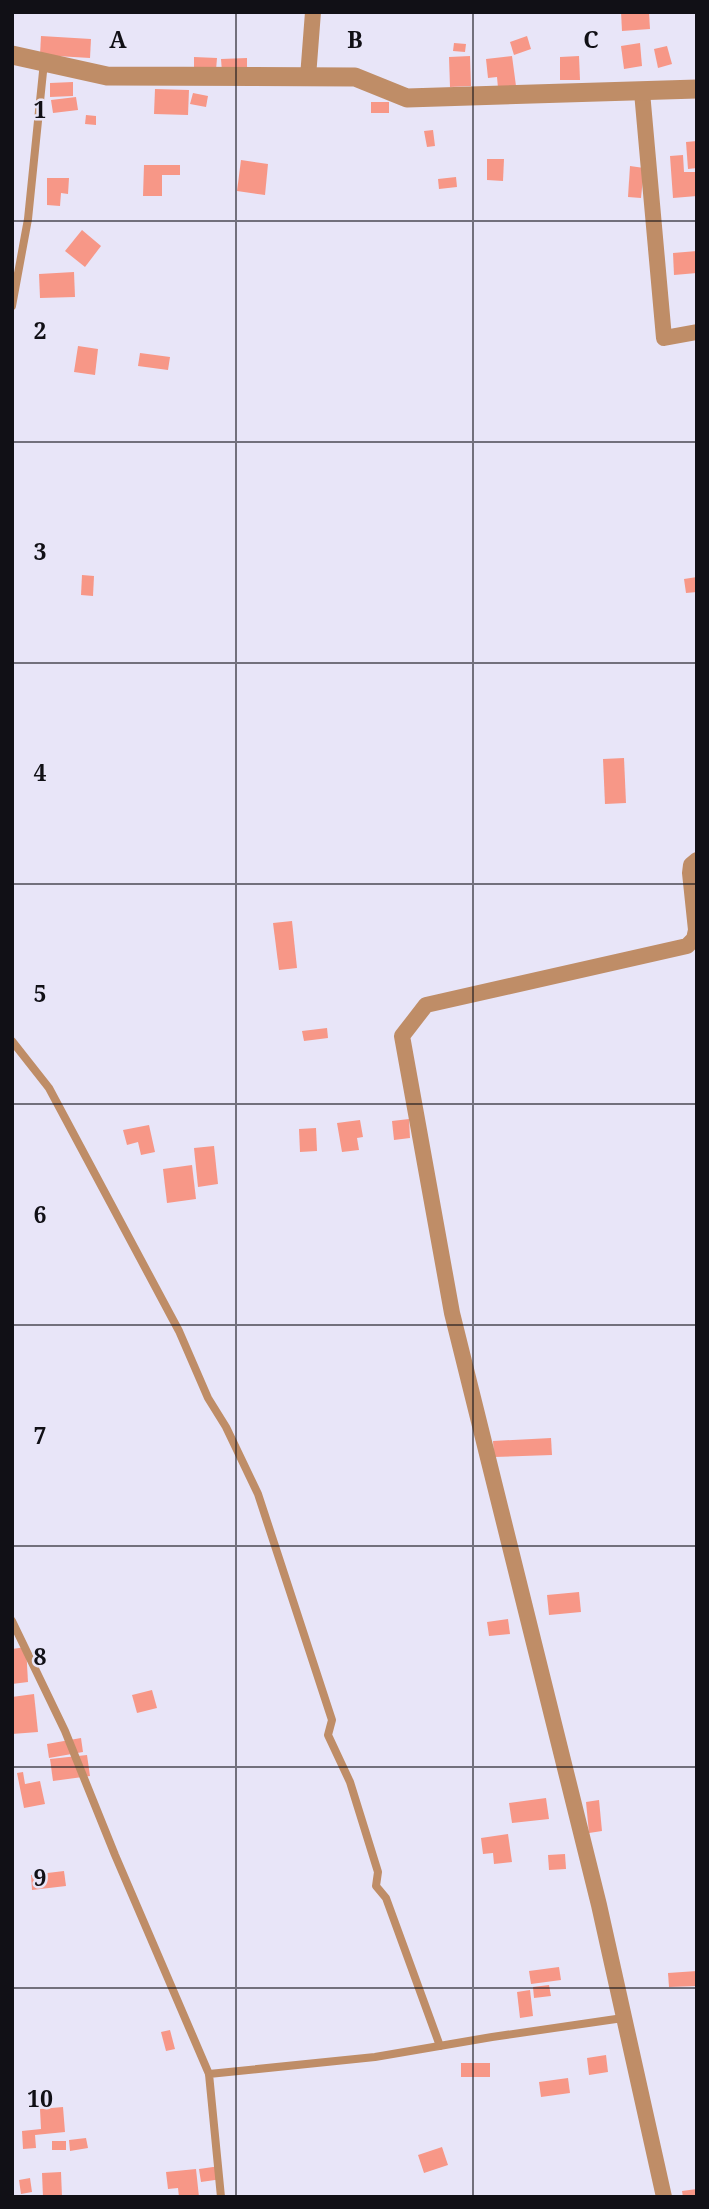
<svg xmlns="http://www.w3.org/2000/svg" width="709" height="2209" viewBox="0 0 709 2209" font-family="'Noto Serif',serif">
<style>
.building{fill:#f79787}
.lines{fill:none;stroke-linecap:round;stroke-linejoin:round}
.service{stroke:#bf8d67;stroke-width:8}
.minor{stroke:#bf8d67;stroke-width:16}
.tertiary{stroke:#bf8d67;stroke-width:19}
.grid{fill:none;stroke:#111016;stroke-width:2;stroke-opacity:0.55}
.grid-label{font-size:23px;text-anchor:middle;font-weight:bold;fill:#111016;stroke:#e8e5f8;stroke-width:5;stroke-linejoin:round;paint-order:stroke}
</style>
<rect width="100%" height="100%" fill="#e8e5f8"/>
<g class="building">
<path d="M 621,12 L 649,12 L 650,29 L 622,31 Z"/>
<path d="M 41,36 L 91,39 L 90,58 L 40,55 Z"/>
<path d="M 527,36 L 531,49 L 514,55 L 510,42 Z"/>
<path d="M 454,43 L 466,44 L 465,52 L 453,51 Z"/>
<path d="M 640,43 L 642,66 L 624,69 L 621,46 Z"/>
<path d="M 667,46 L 672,64 L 658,68 L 654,49 Z"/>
<path d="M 470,56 L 471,86 L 450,87 L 449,57 Z"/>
<path d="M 512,56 L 516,86 L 498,88 L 497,77 L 488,78 L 486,59 Z"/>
<path d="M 579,56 L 580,80 L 560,80 L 560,57 Z"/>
<path d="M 194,57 L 217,58 L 216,70 L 194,69 Z"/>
<path d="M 247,58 L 247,71 L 222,72 L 221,59 Z"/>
<path d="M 73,82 L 73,96 L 50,97 L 50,83 Z"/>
<path d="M 155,89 L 189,90 L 188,115 L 154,114 Z"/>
<path d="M 193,93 L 208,96 L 206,107 L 190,104 Z"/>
<path d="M 76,97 L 78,110 L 53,113 L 51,100 Z"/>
<rect x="371" y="102" width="18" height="11"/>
<path d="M 86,115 L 96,116 L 96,125 L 85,124 Z"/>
<path d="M 433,130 L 435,146 L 427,147 L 424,131 Z"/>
<path d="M 697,141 L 697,168 L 688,169 L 686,142 Z"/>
<path d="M 683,155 L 684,172 L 697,172 L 697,196 L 673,198 L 670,156 Z"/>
<path d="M 487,159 L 504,159 L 503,181 L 487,180 Z"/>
<path d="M 241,160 L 268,164 L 265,195 L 237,191 Z"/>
<path d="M 144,165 L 180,165 L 180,175 L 162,175 L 162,196 L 143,196 Z"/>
<path d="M 630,166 L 644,168 L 641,198 L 628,197 Z"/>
<path d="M 456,177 L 457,187 L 439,189 L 438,179 Z"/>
<path d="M 47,178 L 69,178 L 68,194 L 61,193 L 60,206 L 47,205 Z"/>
<path d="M 82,230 L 101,246 L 85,267 L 65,251 Z"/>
<path d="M 697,251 L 697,273 L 674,275 L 673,253 Z"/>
<path d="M 74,272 L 75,297 L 40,298 L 39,274 Z"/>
<path d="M 78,346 L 98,349 L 95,375 L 74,372 Z"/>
<path d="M 140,353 L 170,357 L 168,370 L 138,366 Z"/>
<path d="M 82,575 L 94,576 L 93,596 L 81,595 Z"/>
<path d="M 697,577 L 697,592 L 686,593 L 684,579 Z"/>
<path d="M 624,758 L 626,803 L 605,804 L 603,759 Z"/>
<path d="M 292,921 L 297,968 L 279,970 L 273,923 Z"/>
<path d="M 327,1028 L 328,1038 L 304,1041 L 302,1031 Z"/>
<path d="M 409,1119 L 410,1138 L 394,1140 L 392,1121 Z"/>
<path d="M 360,1120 L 363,1137 L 357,1138 L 359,1150 L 342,1152 L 337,1123 Z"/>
<path d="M 149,1125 L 155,1152 L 141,1155 L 138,1142 L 127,1145 L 123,1130 Z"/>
<path d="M 316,1128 L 317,1151 L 300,1152 L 299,1129 Z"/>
<path d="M 214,1146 L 218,1184 L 198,1187 L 194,1148 Z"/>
<path d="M 192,1165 L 196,1199 L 167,1203 L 163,1169 Z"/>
<path d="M 551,1438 L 552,1455 L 494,1457 L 493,1441 Z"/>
<path d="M 579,1592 L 581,1612 L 549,1615 L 547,1595 Z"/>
<path d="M 508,1619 L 510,1634 L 489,1636 L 487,1622 Z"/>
<path d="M 26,1647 L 28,1682 L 12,1684 L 12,1649 Z"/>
<path d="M 152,1690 L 157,1708 L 137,1713 L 132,1695 Z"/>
<path d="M 34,1694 L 38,1732 L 12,1734 L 12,1697 Z"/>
<path d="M 81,1738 L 83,1752 L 49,1758 L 47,1744 Z"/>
<path d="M 87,1755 L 90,1776 L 53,1781 L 50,1759 Z"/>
<path d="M 23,1772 L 25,1784 L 40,1781 L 45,1804 L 24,1808 L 17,1773 Z"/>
<path d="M 546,1798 L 549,1819 L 512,1823 L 509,1803 Z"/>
<path d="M 599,1800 L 602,1831 L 589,1833 L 586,1802 Z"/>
<path d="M 508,1834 L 512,1862 L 494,1864 L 493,1853 L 483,1854 L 481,1838 Z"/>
<path d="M 565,1854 L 566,1869 L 549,1870 L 548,1855 Z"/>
<path d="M 64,1871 L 66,1886 L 32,1890 L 31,1875 Z"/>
<path d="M 559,1967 L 561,1980 L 531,1984 L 529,1971 Z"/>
<path d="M 697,1971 L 697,1986 L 669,1987 L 668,1973 Z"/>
<path d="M 549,1985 L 551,1996 L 534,1998 L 533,1987 Z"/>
<path d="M 530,1990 L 533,2016 L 520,2018 L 517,1992 Z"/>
<path d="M 170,2030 L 175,2049 L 166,2051 L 161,2032 Z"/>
<path d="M 606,2055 L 608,2072 L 589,2075 L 587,2058 Z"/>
<rect x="461" y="2063" width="29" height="14"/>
<path d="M 568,2078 L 570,2093 L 541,2097 L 539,2082 Z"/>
<path d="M 63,2107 L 65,2132 L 35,2135 L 36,2148 L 23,2149 L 22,2131 L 41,2129 L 40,2109 Z"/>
<path d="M 86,2138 L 88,2148 L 70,2151 L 69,2140 Z"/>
<rect x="52" y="2141" width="14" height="9"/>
<path d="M 442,2147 L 448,2165 L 424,2173 L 418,2155 Z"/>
<path d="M 220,2166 L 222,2179 L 201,2182 L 199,2169 Z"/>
<path d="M 196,2169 L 199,2197 L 179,2197 L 178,2188 L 168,2189 L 166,2172 Z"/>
<path d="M 61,2172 L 62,2197 L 43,2197 L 42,2173 Z"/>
<path d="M 30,2178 L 32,2192 L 21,2194 L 19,2180 Z"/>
<path d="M 697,2189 L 697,2197 L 683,2197 L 682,2191 Z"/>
</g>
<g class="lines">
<g class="service">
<path d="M 12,306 L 28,219 L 44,62"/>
<path d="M 12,1041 L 49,1088 L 179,1331 L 208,1398 L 226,1427 L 258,1494 L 332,1720 L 328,1735 L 350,1782 L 378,1872 L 376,1886 L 386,1898 L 440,2046"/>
<path d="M 12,1621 L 65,1731 L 115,1855 L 209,2074"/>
<path d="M 221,2197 L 209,2074 L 375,2057 L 492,2037 L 623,2018"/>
</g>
<g class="minor">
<path d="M 308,77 L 313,12"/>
<path d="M 642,92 L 664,338 L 697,332"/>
<path d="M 664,2197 L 599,1905 L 452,1313 L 402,1036 L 426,1005 L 687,946 L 694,939 L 696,930 L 690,873 L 691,865 L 697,860"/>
</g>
<path class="tertiary" d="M 12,55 L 107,76 L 355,77 L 407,98 L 697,89"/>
</g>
<path class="grid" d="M 236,12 L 236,2197M 473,12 L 473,2197M 12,221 L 697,221M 12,442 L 697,442M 12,663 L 697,663M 12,884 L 697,884M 12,1104 L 697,1104M 12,1325 L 697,1325M 12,1546 L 697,1546M 12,1767 L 697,1767M 12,1988 L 697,1988"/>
<g class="grid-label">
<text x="118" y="48">A</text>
<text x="355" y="48">B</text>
<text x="591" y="48">C</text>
<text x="40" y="118">1</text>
<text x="40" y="339">2</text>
<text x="40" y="560">3</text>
<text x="40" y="781">4</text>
<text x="40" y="1002">5</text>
<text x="40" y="1223">6</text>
<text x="40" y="1444">7</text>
<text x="40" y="1665">8</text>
<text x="40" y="1886">9</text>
<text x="40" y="2107">10</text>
</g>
<rect width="709" height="2209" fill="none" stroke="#111016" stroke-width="28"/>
</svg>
